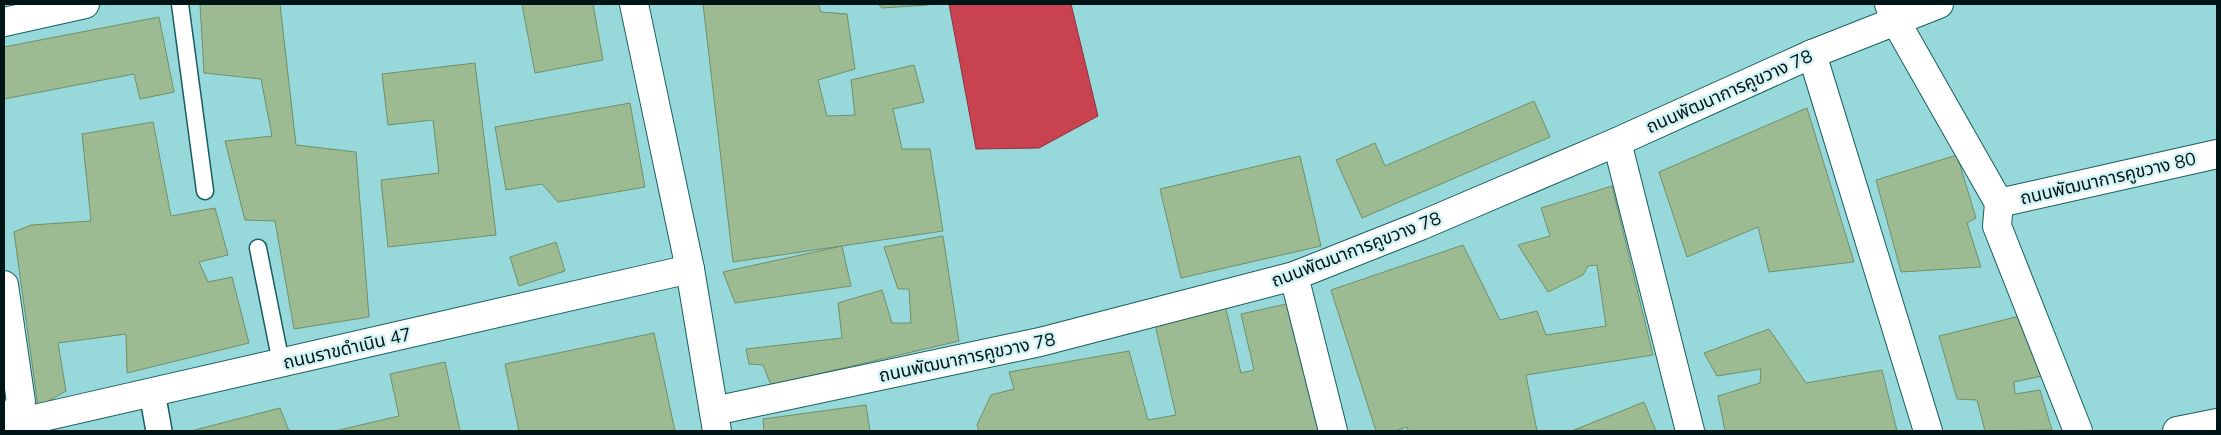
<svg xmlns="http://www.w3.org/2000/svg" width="2221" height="435" viewBox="0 0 2221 435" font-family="Mulish,'Noto Sans Thai',sans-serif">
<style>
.water{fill:#c8424f;stroke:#8c343e}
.building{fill:#9cbb92;stroke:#718f68}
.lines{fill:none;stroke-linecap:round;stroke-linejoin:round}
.service-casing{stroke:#175e60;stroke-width:19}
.pedestrian-casing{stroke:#175e60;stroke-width:28}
.minor-casing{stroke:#175e60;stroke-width:30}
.tertiary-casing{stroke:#175e60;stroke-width:30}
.service{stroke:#fff;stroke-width:16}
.pedestrian{stroke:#fff;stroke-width:25}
.minor{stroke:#fff;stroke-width:28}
.tertiary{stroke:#fff;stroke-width:28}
.labels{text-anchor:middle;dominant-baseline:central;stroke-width:5;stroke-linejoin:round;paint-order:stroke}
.street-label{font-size:18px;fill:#001516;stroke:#d3f3f4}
</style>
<rect width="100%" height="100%" fill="#97d9db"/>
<path class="water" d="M 949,4 L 1071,4 L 1098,116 L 1039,148 L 976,149 Z"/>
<g class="building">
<path d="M 200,4 L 280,4 L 296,145 L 356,152 L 369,317 L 294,329 L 275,221 L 245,220 L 225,141 L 272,136 L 261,79 L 204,73 Z"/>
<path d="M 522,4 L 593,4 L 603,60 L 535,73 Z"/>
<path d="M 703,4 L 818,4 L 821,12 L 847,14 L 855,69 L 818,80 L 827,116 L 855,115 L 851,80 L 914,65 L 924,102 L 893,109 L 902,149 L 930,149 L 943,231 L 733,262 Z"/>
<path d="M 878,4 L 928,4 L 928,5 L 882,8 Z"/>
<path d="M 159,17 L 174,92 L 140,99 L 134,74 L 4,99 L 4,47 Z"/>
<path d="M 475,63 L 496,235 L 388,247 L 381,180 L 439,173 L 433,120 L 388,125 L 382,74 Z"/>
<path d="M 1534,101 L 1550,137 L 1362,218 L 1336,160 L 1375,143 L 1385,166 Z"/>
<path d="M 630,103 L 645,187 L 558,202 L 542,184 L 506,190 L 495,127 Z"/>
<path d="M 1807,108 L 1854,262 L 1769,272 L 1758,227 L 1687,257 L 1659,172 Z"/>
<path d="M 153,122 L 171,216 L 215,208 L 228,255 L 199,262 L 208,282 L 232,277 L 249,343 L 127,373 L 126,334 L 58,343 L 66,391 L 38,407 L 14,232 L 31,225 L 91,221 L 82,134 Z"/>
<path d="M 1957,155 L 1976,218 L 1967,223 L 1981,267 L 1901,272 L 1876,180 Z"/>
<path d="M 1300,156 L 1321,246 L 1181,278 L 1160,189 Z"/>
<path d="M 1612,186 L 1653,355 L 1526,375 L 1537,431 L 1408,431 L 1407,427 L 1395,431 L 1376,431 L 1331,290 L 1463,245 L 1500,320 L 1537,311 L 1546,335 L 1606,326 L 1597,265 L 1588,266 L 1583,275 L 1548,292 L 1518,245 L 1550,236 L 1541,208 Z"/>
<path d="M 943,236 L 959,341 L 771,385 L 763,365 L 749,364 L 746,349 L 842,338 L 838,303 L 882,290 L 892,323 L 911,323 L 909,289 L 898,289 L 884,247 Z"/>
<path d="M 556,242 L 565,271 L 519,286 L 510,257 Z"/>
<path d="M 842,246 L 851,286 L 735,303 L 723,272 Z"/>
<path d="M 1291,303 L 1320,431 L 979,431 L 977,425 L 991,395 L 1014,389 L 1009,372 L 1129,351 L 1148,420 L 1176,415 L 1154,320 L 1225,305 L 1241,373 L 1254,370 L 1241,314 Z"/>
<path d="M 2024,315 L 2042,376 L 2014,382 L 2015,394 L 2040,390 L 2052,430 L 1985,431 L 1977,400 L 1957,399 L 1939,336 Z"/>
<path d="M 1769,329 L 1806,383 L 1882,370 L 1897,431 L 1725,431 L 1718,396 L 1760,383 L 1761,369 L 1717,376 L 1704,353 Z"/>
<path d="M 654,333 L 675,431 L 519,431 L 505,364 Z"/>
<path d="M 445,362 L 460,431 L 335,431 L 399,416 L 390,374 Z"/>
<path d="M 1644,402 L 1656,431 L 1574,430 Z"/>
<path d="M 866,405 L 870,431 L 764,431 L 763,419 Z"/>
<path d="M 280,408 L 289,431 L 191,431 Z"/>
</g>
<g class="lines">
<defs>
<g id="service">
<path d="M 180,4 L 205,191"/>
<path d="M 258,248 L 281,363"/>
</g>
<path id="pedestrian" d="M 152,392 L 159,431"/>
<g id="minor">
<path d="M 1889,4 L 1895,20 L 1999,203 L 1997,226 L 2078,431"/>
<path d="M 4,22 L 85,4"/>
<path d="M 1812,54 L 1928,431"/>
<path d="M 1617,142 L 1690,431"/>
<path d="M 1999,203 L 2217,154"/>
<path d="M 1294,276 L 1333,431"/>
<path d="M 4,285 L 21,402 L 7,426"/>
<path d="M 714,411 L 1040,342 L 1294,276 L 1420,226 L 1617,142 L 1812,54 L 1939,4"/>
<path d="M 4,426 L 690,269"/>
<path d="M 2177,431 L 2217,423"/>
</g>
<path id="tertiary" d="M 634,4 L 690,269 L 717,431"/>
</defs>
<use href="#service" class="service-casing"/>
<use href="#pedestrian" class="pedestrian-casing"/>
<use href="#minor" class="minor-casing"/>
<use href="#tertiary" class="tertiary-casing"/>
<use href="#service" class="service"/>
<use href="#pedestrian" class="pedestrian"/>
<use href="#minor" class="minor"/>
<use href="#tertiary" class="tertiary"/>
</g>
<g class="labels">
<g class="street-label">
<text transform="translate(1729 91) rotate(-24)">ถนนพัฒนาการคูขวาง 78</text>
<text transform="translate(2108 178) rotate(-13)">ถนนพัฒนาการคูขวาง 80</text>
<text transform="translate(1356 249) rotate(-21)">ถนนพัฒนาการคูขวาง 78</text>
<text transform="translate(347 348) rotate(-13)">ถนนราขดำเนิน 47</text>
<text transform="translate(967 357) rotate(-12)">ถนนพัฒนาการคูขวาง 78</text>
</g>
</g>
<rect width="2221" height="435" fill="none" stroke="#001516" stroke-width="10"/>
</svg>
